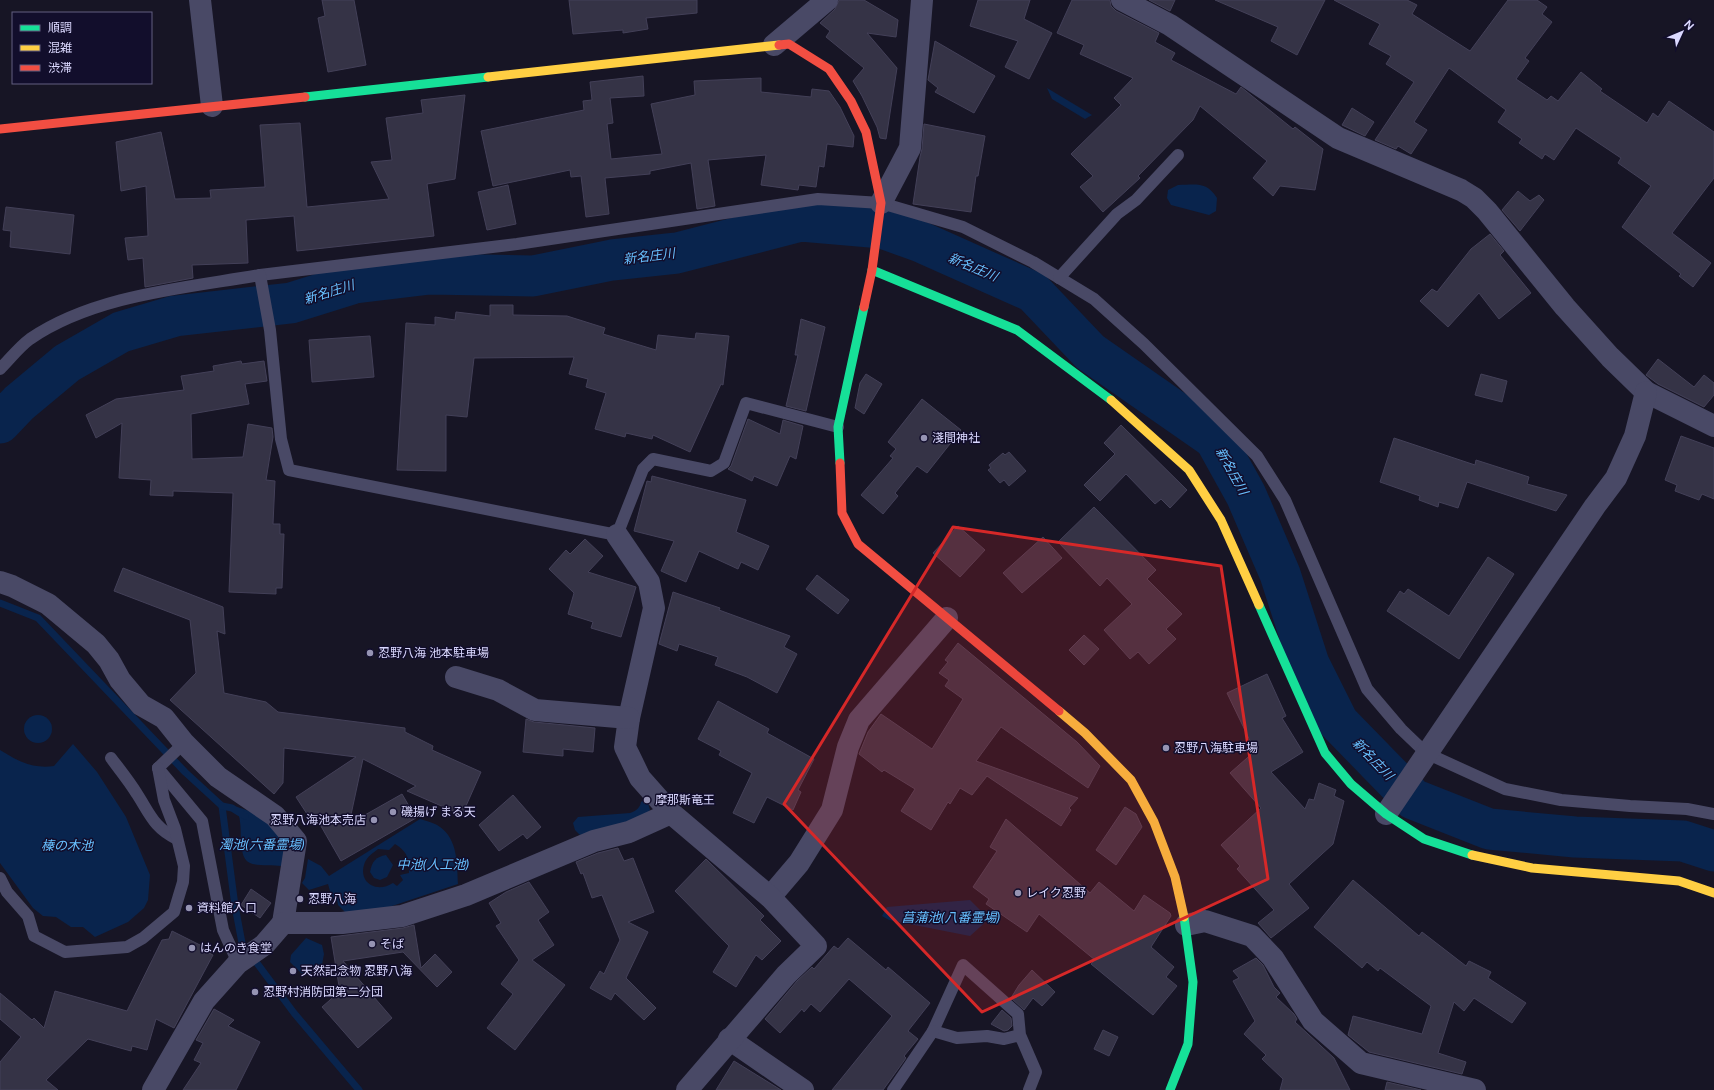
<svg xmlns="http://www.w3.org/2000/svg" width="1714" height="1090" viewBox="0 0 1714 1090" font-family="'Public Sans','Noto Sans JP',sans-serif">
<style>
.water{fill:#09244d;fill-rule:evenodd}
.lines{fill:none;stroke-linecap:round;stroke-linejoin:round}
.stream{stroke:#09244d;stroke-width:7}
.river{stroke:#09244d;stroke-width:41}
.building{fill:#353346;stroke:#434058}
.lane{stroke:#494966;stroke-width:12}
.street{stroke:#494966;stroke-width:22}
.fast{stroke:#16e098;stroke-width:9}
.slow{stroke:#ffcf43;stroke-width:9}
.jam{stroke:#f24e42;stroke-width:9}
.marked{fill:#d62828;fill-opacity:0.2;stroke:#d62828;stroke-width:3;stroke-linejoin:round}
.poi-dot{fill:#9694b3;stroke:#120e2c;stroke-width:1.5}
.labels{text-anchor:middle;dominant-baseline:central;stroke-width:3;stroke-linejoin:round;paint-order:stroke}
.poi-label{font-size:12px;fill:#dbd9ff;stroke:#120e2c;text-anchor:start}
.water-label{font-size:13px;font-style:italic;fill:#67c0ff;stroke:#120e2c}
</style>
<rect width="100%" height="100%" fill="#171525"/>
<g class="water">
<path d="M 1047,88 L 1092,115 L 1085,119 L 1052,99 Z"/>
<path d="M 1178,185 C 1196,185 1206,181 1217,198 L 1216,211 L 1209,215 L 1171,205 L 1167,198 L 1168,190 Z"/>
<circle cx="38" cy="729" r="14"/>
<path d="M 73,744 L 97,772 L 126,817 L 150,875 L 148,900 L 144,908 L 128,922 L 95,937 L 83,927 L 71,927 L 56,917 L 43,916 L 33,908 L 0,863 L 0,750 C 18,761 32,769 54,766 Z"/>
<path d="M 644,800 L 648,803 L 650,810 L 645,816 L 636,821 L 580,835 L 575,830 L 573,823 L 578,817 L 630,813 C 636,811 640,808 641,802 Z"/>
<path d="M 237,807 C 257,812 271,825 285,839 L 286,863 L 281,866 C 273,865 256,866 250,863 C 238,858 242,832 240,822 C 240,816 237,814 237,807 Z"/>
<path d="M 420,819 C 426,821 435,823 440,827 C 458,840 457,864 458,884 L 386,908 L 346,913 L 338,905 L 337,899 L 332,898 L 328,884 L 309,890 L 302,883 L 305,878 L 308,859 L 321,866 L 329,876 ZM 395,844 C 408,852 409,859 409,873 L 400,875 L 403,880 L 397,886 L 393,883 C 376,894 357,882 365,862 C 368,856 373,853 378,849 L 389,850 Z"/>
<path d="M 386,855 L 393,865 L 387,877 L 380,880 L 374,878 L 370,872 C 372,861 376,857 386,855 Z"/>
<path d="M 970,900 L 989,919 L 970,936 L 889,920 L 882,916 L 887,907 Z"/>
<path d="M 306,938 L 322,945 L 324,954 L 322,965 L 309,974 L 302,974 L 290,962 L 291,955 Z"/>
</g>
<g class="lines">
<g class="stream">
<path d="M 0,603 L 38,618 L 185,772 L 222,806 L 235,906 L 242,943 L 294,1013 L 359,1090"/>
<path d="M 222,806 L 232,808 L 245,816"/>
</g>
<path class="river" d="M 0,423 L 19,403 L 67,363 L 121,332 L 175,316 L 291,303 L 355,283 L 430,274 L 533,276 L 612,260 L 677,253 L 801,221 L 882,228 L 921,242 L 1033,292 L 1090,352 L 1215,439 L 1246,495 L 1280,574 L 1309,664 L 1338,722 L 1413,799 L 1489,829 L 1575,837 L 1683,841 L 1714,851"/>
</g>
<g class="building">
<path d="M 322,0 L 354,0 L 366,65 L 328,72 L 318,18 L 325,16 Z"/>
<path d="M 569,0 L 697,0 L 697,13 L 646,18 L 648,29 L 623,33 L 623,30 L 573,34 Z"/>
<path d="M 839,0 L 864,0 L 898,20 L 896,37 L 867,33 L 897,68 L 886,139 L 880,138 L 877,127 L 862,96 L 853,81 L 864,68 L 826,37 L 830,31 L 820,23 L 835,9 Z"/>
<path d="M 978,0 L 1030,0 L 1024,19 L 1052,33 L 1029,79 L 1005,67 L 1018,41 L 970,26 Z"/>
<path d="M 1072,0 L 1110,0 L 1111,6 L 1116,11 L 1159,33 L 1155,42 L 1175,53 L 1171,60 L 1236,94 L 1241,87 L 1293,129 L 1295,127 L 1323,149 L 1315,190 L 1280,186 L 1273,196 L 1253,178 L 1267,161 L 1200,106 L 1193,120 L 1138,176 L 1140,178 L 1103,212 L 1080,187 L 1093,176 L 1071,154 L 1121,105 L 1114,98 L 1133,78 L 1080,54 L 1084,45 L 1057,33 Z"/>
<path d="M 1149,0 L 1175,0 L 1170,11 Z"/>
<path d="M 1215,0 L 1325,0 L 1297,55 L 1271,41 L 1278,27 Z"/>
<path d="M 1334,0 L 1407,0 L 1417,5 L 1412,14 L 1470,51 L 1508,0 L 1537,0 L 1547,7 L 1542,14 L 1552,22 L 1525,58 L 1529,61 L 1516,79 L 1547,100 L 1551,96 L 1558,101 L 1581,72 L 1602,89 L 1600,91 L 1647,123 L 1653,113 L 1658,117 L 1669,101 L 1714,132 L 1714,178 L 1672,233 L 1711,263 L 1693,287 L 1679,276 L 1681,274 L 1622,227 L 1651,186 L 1618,163 L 1621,158 L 1576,128 L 1554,160 L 1545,154 L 1542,159 L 1519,143 L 1522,139 L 1498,122 L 1506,110 L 1449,68 L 1414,122 L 1427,130 L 1411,154 L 1398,146 L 1396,149 L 1375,140 L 1414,82 L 1386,64 L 1391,56 L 1369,44 L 1380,24 Z"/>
<path d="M 935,41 L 995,76 L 974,113 L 935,92 L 938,88 L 928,80 Z"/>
<path d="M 643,76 L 644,96 L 610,98 L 613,123 L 607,124 L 611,159 L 662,154 L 651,104 L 695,95 L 694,81 L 761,78 L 761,92 L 811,97 L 812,89 L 829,91 L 840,107 L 854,136 L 853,147 L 827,144 L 824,167 L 819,166 L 816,187 L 799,185 L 798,190 L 761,185 L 766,155 L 708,160 L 715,206 L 697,209 L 691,163 L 650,171 L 650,174 L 605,178 L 609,214 L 586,217 L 581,176 L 571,177 L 570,170 L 493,186 L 481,131 L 584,110 L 583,101 L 592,100 L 590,82 Z"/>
<path d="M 465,95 L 455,179 L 427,184 L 434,236 L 297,251 L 294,216 L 246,220 L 248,263 L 192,265 L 193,278 L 145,287 L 143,258 L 128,260 L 125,238 L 148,236 L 146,186 L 121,191 L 116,142 L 161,132 L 175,199 L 211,198 L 210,190 L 265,187 L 260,125 L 300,123 L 307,207 L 389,199 L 371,162 L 392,160 L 386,118 L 423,113 L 421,100 Z"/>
<path d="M 1352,108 L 1374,122 L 1365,136 L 1342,125 Z"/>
<path d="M 924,124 L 985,136 L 978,176 L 976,176 L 971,212 L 913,204 L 920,157 L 922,149 Z"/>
<path d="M 508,185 L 516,224 L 487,230 L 478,192 Z"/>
<path d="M 1518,191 L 1530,201 L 1539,195 L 1544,200 L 1520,231 L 1502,210 Z"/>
<path d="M 6,207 L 74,215 L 70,254 L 10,247 L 11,231 L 3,230 Z"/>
<path d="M 1490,234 L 1504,251 L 1500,255 L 1531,293 L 1499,319 L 1479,293 L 1448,327 L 1420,301 L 1432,289 L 1437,292 L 1471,249 Z"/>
<path d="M 490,305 L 513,305 L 513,315 L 567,316 L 605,328 L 603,334 L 656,350 L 658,335 L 695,339 L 696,333 L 729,336 L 723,385 L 721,384 L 690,452 L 653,435 L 652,439 L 626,433 L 625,437 L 595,429 L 606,393 L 586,387 L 588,379 L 569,374 L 574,357 L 474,358 L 467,417 L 446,415 L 446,471 L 397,470 L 406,323 L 435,325 L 435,317 L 455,320 L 456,312 L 490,316 Z"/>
<path d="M 801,319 L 825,327 L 806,411 L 786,406 L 798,355 L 795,355 Z"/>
<path d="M 370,336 L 374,377 L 312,382 L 309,340 Z"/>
<path d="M 1658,359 L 1694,387 L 1704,375 L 1714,383 L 1714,395 L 1704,407 L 1658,384 L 1646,375 Z"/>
<path d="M 241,361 L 242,364 L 264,361 L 267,381 L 245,384 L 249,404 L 191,414 L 192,459 L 243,457 L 248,424 L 272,428 L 273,437 L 266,480 L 275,481 L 273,524 L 280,524 L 280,534 L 284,534 L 282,588 L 276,588 L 276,594 L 229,592 L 233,493 L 173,491 L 173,496 L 150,495 L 151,480 L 119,478 L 122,423 L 96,438 L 86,415 L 116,399 L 184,390 L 181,376 L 214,371 L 213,366 Z"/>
<path d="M 866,374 L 882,384 L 864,414 L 855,408 L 860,383 Z"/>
<path d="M 1481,374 L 1507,381 L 1502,402 L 1475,395 Z"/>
<path d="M 922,399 L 961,430 L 927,473 L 917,466 L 895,493 L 898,496 L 883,514 L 861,495 L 893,458 L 890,456 L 896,449 L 888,442 Z"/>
<path d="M 748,419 L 780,434 L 783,420 L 803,426 L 796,459 L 790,456 L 777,486 L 754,476 L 752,481 L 728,469 L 731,466 Z"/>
<path d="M 1121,425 L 1187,490 L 1170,508 L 1161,499 L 1155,504 L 1126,474 L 1100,501 L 1084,485 L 1115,454 L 1104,443 Z"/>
<path d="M 1681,436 L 1714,448 L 1714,499 L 1702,494 L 1699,500 L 1675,491 L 1677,485 L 1665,480 Z"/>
<path d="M 1394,438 L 1475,465 L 1476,460 L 1529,477 L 1527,484 L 1567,495 L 1556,511 L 1467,482 L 1458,508 L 1439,502 L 1438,507 L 1419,500 L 1420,496 L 1380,482 Z"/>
<path d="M 1009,452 L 1026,471 L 1009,486 L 1004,480 L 1000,483 L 988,470 L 991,468 L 989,465 L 1003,453 L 1005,455 Z"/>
<path d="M 652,476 L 746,500 L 736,532 L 769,546 L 758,570 L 741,562 L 738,569 L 699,551 L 686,582 L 661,571 L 674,541 L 634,531 L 647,481 L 651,482 Z"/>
<path d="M 1094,507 L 1156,570 L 1147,579 L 1182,614 L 1166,629 L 1176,639 L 1149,664 L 1138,652 L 1130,659 L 1104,630 L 1132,604 L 1107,578 L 1100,586 L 1058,542 Z"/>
<path d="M 958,526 L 985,550 L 960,577 L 933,553 Z"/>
<path d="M 1043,537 L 1062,558 L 1022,593 L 1003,573 Z"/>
<path d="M 585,539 L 603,556 L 588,572 L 636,587 L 621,637 L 591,628 L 593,622 L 568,614 L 574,593 L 549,569 L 566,550 L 570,554 Z"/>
<path d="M 1488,557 L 1514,574 L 1459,659 L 1387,611 L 1400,591 L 1404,594 L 1408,589 L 1449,616 Z"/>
<path d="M 123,568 L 223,607 L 225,634 L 217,631 L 224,693 L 266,702 L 278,712 L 405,728 L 405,732 L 433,746 L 432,750 L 481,772 L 462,815 L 407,791 L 416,786 L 363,759 L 349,824 L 402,794 L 416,818 L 341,861 L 314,814 L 309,817 L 296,797 L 356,757 L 284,748 L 283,783 L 274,794 L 170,700 L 196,673 L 190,620 L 114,591 Z"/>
<path d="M 817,575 L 849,600 L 838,614 L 806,589 Z"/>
<path d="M 673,592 L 720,608 L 719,610 L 790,636 L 784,647 L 797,654 L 777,693 L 747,677 L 715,665 L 718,657 L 679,644 L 677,651 L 659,644 Z"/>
<path d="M 1084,635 L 1099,649 L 1084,665 L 1069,650 Z"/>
<path d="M 958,643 L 1077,742 L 1100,766 L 1088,788 L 1001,727 L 976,761 L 1078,798 L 1069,808 L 1071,810 L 1061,826 L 987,776 L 972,795 L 960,788 L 950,804 L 948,802 L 931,830 L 901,811 L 915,789 L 884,770 L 882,772 L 859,754 L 868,732 L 881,714 L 932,749 L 963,699 L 945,686 L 949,680 L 939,673 L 948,662 L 945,660 Z"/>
<path d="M 1267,674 L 1286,716 L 1282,718 L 1303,752 L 1271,772 L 1305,809 L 1309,799 L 1314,800 L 1319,783 L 1336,790 L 1334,796 L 1344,801 L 1333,844 L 1289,884 L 1309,908 L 1271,938 L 1258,923 L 1274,910 L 1237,869 L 1240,866 L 1221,845 L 1261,808 L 1230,773 L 1255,751 L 1227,693 Z"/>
<path d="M 718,701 L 769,729 L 767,733 L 814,759 L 798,790 L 801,792 L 793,810 L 767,797 L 754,823 L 733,813 L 752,773 L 719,755 L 721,751 L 698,739 Z"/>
<path d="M 526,719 L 534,722 L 595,728 L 593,752 L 563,749 L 563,756 L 523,752 Z"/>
<path d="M 513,795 L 541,827 L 527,839 L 523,834 L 499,851 L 479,825 Z"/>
<path d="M 1125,807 L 1136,814 L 1142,827 L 1116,865 L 1096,850 Z"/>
<path d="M 1006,819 L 1090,893 L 1099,882 L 1134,911 L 1144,895 L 1170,913 L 1171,916 L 1151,947 L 1174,967 L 1166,977 L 1177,986 L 1153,1015 L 1091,964 L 1095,960 L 1039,914 L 1027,932 L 986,904 L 989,899 L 973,887 L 997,851 L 990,847 Z"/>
<path d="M 618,848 L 624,861 L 633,858 L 654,912 L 628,922 L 648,932 L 626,978 L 656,1008 L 644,1020 L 615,993 L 611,1000 L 590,988 L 600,971 L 604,974 L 620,940 L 602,895 L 592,898 L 583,873 L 581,874 L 576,862 L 598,853 Z"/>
<path d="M 706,859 L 764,916 L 760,920 L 781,941 L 762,960 L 756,955 L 736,987 L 713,972 L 729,946 L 675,891 Z"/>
<path d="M 1353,880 L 1419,936 L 1422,932 L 1466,966 L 1469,961 L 1491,972 L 1488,978 L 1526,1003 L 1512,1023 L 1474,998 L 1464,1011 L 1454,1002 L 1438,1053 L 1466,1062 L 1462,1074 L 1369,1052 L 1348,1035 L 1353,1016 L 1422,1034 L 1431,1006 L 1380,968 L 1378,971 L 1367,962 L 1362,968 L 1314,927 Z"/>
<path d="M 529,882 L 549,912 L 538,920 L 554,945 L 532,960 L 565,985 L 515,1050 L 487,1028 L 513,994 L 501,984 L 519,960 L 496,926 L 501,923 L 489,903 L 506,892 Z"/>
<path d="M 251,889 L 271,903 L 260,918 L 241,905 Z"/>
<path d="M 414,925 L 421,968 L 435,954 L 452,972 L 437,987 L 403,952 L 343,961 L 392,1018 L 358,1048 L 322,1007 L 338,993 L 335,989 L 339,986 L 331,937 L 403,928 Z"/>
<path d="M 172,931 L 204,947 L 203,950 L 213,955 L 174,1028 L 156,1019 L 147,1050 L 132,1046 L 131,1051 L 88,1039 L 46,1080 L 58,1090 L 0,1090 L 0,1062 L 21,1037 L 0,1019 L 0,993 L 32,1020 L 34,1018 L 44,1028 L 55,991 L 127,1011 L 162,940 L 169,939 Z"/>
<path d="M 848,938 L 886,970 L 888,967 L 930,1003 L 908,1031 L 918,1039 L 904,1056 L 906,1058 L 883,1090 L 832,1090 L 892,1016 L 849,979 L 820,1012 L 811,1004 L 804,1012 L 802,1009 L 780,1033 L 765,1019 L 797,981 L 812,967 L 814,969 L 834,946 L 838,949 Z"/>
<path d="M 1256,958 L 1263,965 L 1274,987 L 1280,993 L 1276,997 L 1294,1014 L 1297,1019 L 1295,1022 L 1334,1058 L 1350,1090 L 1280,1090 L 1283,1079 L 1262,1059 L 1266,1055 L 1244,1034 L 1255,1021 L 1233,981 L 1239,978 L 1233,971 Z"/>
<path d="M 1032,970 L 1055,992 L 1042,1006 L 1033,998 L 1024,1010 L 1011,998 L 1019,985 Z"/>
<path d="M 214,1009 L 234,1020 L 228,1026 L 260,1042 L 236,1090 L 183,1090 L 201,1063 L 194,1060 L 203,1043 L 196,1040 Z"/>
<path d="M 1002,1010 L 1011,1018 L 1012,1026 L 1008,1030 L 1004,1031 L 991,1024 Z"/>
<path d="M 1103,1030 L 1118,1037 L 1109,1056 L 1094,1049 Z"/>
<path d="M 734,1061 L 781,1090 L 716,1090 Z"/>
<path d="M 1387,1082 L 1421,1090 L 1385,1090 Z"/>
</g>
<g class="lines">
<g class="lane">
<path d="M 260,275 L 517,244 L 818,199 L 881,203 L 963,227 L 1033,262 L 1094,299 L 1144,344 L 1257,456 L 1285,500 L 1367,689 L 1401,729 L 1426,753 L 1505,789 L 1561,800 L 1630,806 L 1687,809 L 1714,814"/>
<path d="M 1059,278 L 1117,214 L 1136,200 L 1178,155"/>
<path d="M 0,369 C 10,359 19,347 30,339 C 94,295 185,288 260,275 L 270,330 L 281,439 L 289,470 L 617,535 L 643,469 L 653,459 L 711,471 L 724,463 L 746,403 L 838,427"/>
<path d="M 111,758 C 120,770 129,781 137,794 C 150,814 154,828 177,839"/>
<path d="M 158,768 L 202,821 L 223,930 L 238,963"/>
<path d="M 158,768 L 182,745"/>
<path d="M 0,878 L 7,892 L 28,916 L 34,936 L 65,952 L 127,947 L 143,938 L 174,912 L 183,882 L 184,866 L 175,829 L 164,800 L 158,768"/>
<path d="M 1020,1035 L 1004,1039 L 987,1036 L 957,1038 L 933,1031 L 963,965 L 1018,1014 L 1020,1035 L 1036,1072 L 1029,1090"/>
<path d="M 893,1090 L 933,1031"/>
</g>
<g class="street">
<path d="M 200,0 L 212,106"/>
<path d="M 1122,0 L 1170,25 L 1338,138 L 1461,190 L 1474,198 L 1487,211 L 1565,307 L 1610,357 L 1646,392 L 1714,426"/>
<path d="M 774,45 L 827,0"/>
<path d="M 881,203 L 910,148 L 922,0"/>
<path d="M 617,535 L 649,582 L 654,608 L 629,718 L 625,747 L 640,778 L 671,813"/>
<path d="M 0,582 L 12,586 L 48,604 L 96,644 L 109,660 L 120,680 L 141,705 L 164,718 L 184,743 L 218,777 L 275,816 L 296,841 L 283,923"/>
<path d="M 456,677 L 498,690 L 535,710 L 629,718"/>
<path d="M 1386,814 L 1595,506 L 1616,478 L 1635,436 L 1646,392"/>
<path d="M 770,897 L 799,863 L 832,810 L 848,747 L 859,720 L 947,618"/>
<path d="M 1186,925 L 1205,921 L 1252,936 L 1273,958 L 1313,1021 L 1361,1063 L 1475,1090"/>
<path d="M 729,1039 L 803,1090"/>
<path d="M 153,1090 L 204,1001 L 238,963 L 264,945 L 283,923 L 342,923 L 402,916 L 466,895 L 594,841 L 629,832 L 671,813 L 770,897 L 816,946 L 786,975 L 687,1090"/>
</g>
<g class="fast">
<path d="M 305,97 L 488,77"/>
<path d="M 872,270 L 1017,330 L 1111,400"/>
<path d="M 840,463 L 838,427 L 864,307"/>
<path d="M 1259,605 L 1325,753 L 1351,784 L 1386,814 L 1424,839 L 1472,855"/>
<path d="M 1170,1090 L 1188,1044 L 1193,982 L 1184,917"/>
</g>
<g class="slow">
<path d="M 488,77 L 779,45"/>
<path d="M 1111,400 L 1189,470 L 1221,520 L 1259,605"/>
<path d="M 1059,711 L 1085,733 L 1131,780 L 1154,822 L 1175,877 L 1184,917"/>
<path d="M 1472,855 L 1532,868 L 1679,881 L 1714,893"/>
</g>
<g class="jam">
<path d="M 779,45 L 789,44 L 829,69 L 851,101 L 866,132 L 881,203 L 872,270 L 864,307"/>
<path d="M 0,129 L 305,97"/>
<path d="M 840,463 L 842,513 L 858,544 L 1059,711"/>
</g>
</g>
<path class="marked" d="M 953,527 L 1221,566 L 1268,879 L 982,1012 L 784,804 Z"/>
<g class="poi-dot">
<circle cx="924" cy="438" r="4"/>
<circle cx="370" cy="653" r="4"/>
<circle cx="1166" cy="748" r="4"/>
<circle cx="647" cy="800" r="4"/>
<circle cx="393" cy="812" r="4"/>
<circle cx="374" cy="820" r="4"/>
<circle cx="1018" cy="893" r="4"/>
<circle cx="300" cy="899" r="4"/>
<circle cx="189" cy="908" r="4"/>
<circle cx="372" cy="944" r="4"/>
<circle cx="192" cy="948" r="4"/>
<circle cx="293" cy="971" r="4"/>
<circle cx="255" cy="992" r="4"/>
</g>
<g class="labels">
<g class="poi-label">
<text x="932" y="438">淺間神社</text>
<text x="378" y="653">忍野八海 池本駐車場</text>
<text x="1174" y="748">忍野八海駐車場</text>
<text x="655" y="800">摩那斯竜王</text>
<text x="401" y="812">磯揚げ まる天</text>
<text x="366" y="820" text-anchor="end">忍野八海池本売店</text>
<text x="1026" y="893">レイク忍野</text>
<text x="308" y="899">忍野八海</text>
<text x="197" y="908">資料館入口</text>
<text x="380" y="944">そば</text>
<text x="200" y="948">はんのき食堂</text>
<text x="301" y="971">天然記念物 忍野八海</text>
<text x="263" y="992">忍野村消防団第二分団</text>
</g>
<g class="water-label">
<text transform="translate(649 256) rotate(-7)">新名庄川</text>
<text transform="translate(973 267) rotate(23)">新名庄川</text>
<text transform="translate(329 292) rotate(-17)">新名庄川</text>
<text transform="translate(1232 471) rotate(61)">新名庄川</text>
<text transform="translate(1373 759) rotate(46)">新名庄川</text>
<text x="262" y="844">濁池(六番霊場)</text>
<text x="67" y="845">榛の木池</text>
<text x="433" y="864">中池(人工池)</text>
<text x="951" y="917">菖蒲池(八番霊場)</text>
</g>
</g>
<rect x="12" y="12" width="140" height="72" fill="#120e2c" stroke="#625f80"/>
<rect x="20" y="25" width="20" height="6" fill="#16e098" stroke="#625f80"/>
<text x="48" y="32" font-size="12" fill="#dbd9ff">順調</text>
<rect x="20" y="45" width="20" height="6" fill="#ffcf43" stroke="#625f80"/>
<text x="48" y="52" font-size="12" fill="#dbd9ff">混雑</text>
<rect x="20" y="65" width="20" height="6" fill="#f24e42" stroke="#625f80"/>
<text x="48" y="72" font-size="12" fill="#dbd9ff">渋滞</text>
<g transform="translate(1682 32) rotate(46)" stroke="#120e2c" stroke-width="3" paint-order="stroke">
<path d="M0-3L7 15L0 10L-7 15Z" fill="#dbd9ff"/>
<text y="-6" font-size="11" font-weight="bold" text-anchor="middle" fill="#dbd9ff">N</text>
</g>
</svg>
